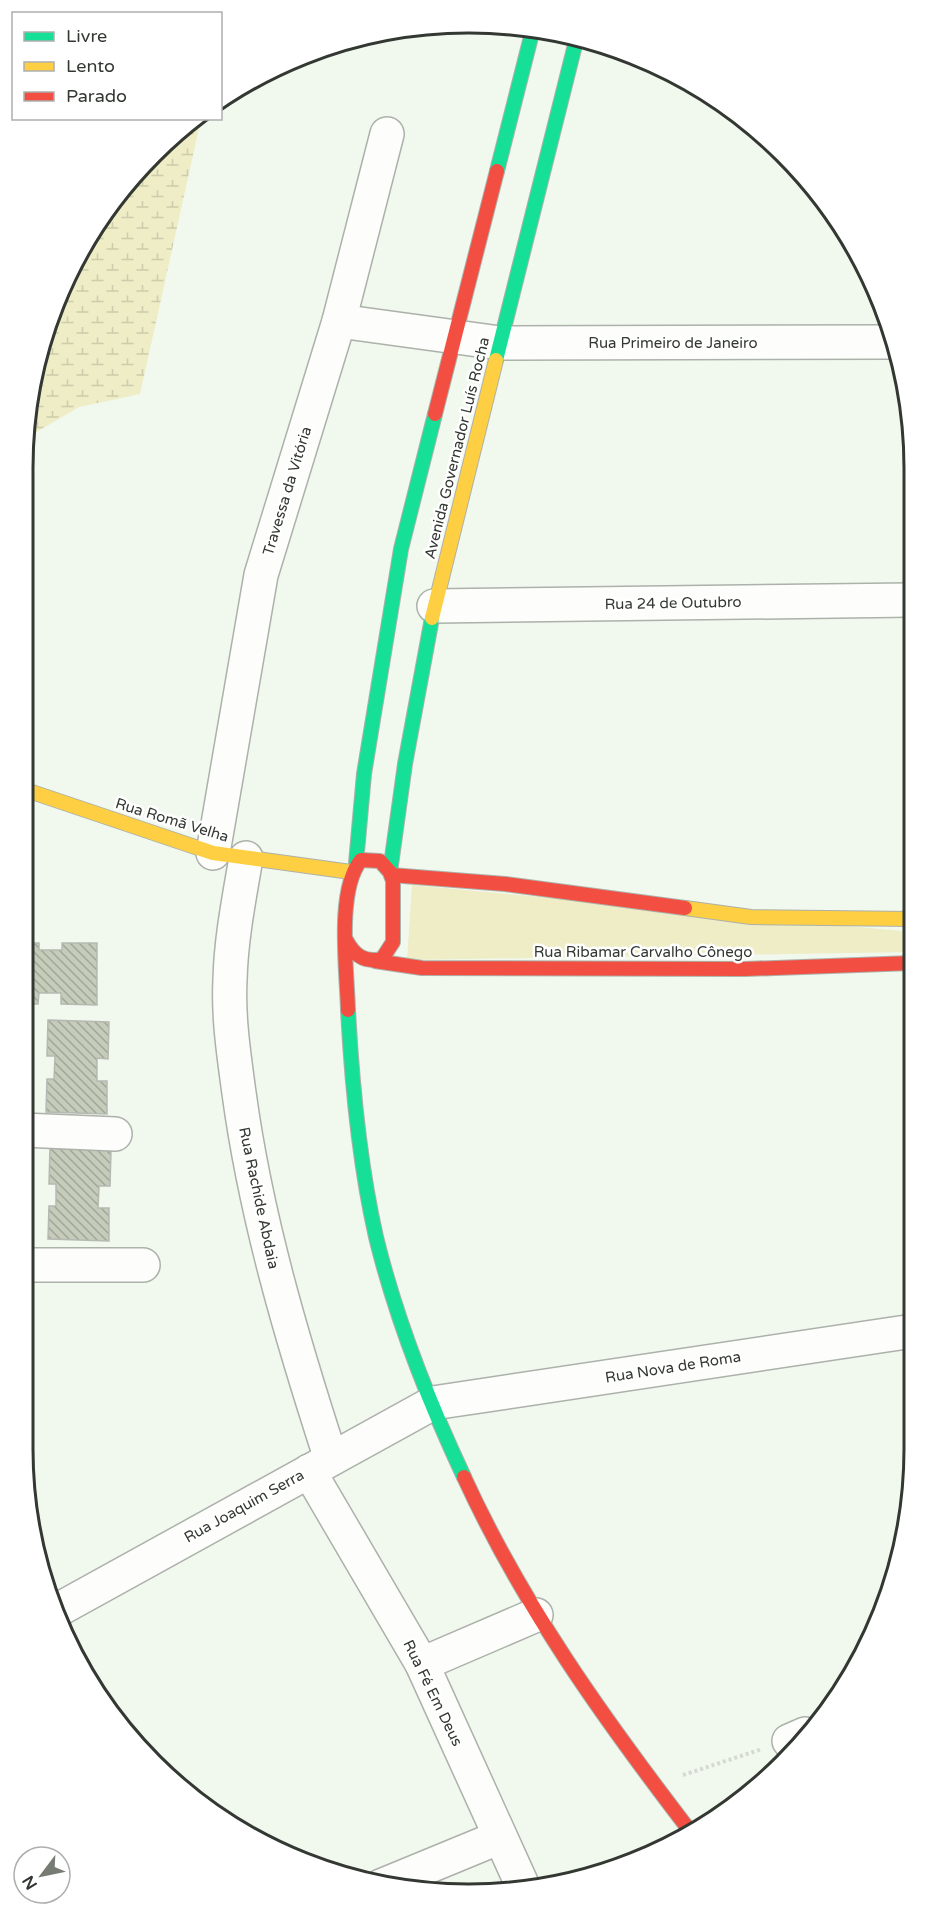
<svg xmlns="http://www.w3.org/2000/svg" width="937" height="1917" viewBox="0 0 937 1917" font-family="'Varela Round',sans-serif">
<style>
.wetland{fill:url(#wetland-marsh)}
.park{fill:#efedc6}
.building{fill:url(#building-back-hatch);stroke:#b5b9b2;stroke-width:1.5}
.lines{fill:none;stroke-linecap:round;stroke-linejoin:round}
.street-casing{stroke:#acb1aa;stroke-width:36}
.fast-casing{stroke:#acb1aa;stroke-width:16}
.slow-casing{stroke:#acb1aa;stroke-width:16}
.jam-casing{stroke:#acb1aa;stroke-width:16}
.path{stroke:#d6d8d4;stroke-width:4;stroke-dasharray:3 3;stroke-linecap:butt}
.street{stroke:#fdfefc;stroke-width:33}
.fast{stroke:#16e098;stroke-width:14}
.slow{stroke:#ffcf43;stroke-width:14}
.jam{stroke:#f24e42;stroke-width:14}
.labels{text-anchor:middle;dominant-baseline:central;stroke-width:5;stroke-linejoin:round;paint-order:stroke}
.street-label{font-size:15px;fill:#333832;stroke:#fff}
.rim{fill:none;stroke:#333832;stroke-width:3}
</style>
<defs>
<pattern id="wetland-marsh" width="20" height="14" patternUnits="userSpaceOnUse" patternTransform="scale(1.5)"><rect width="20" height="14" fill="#efedc6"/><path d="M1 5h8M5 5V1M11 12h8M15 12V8" fill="none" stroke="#cdccab"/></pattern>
<pattern id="building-back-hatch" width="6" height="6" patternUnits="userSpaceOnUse" patternTransform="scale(1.5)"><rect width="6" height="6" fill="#c6ccba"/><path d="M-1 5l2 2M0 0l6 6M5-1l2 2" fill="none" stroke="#a1a798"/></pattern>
</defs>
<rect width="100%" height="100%" fill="#f1f8ee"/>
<path class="wetland" d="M 195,119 L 201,119 L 140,394 L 79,407 L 23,440 C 28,411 30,382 38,354 C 60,268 123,170 195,119 Z"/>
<path class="park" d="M 412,885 L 912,932 L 912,952 L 407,960 Z"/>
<g class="building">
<path d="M 23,943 L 39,943 L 39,950 L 62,950 L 62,943 L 97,943 L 97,1005 L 61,1004 L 61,993 L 39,993 L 38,1004 L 23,1004 Z"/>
<path d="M 48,1020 L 109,1022 L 108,1059 L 97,1058 L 97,1081 L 107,1081 L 107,1114 L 46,1112 L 47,1079 L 54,1079 L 55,1056 L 47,1056 Z"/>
<path d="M 50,1148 L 111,1150 L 110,1186 L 99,1186 L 98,1208 L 109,1208 L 109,1241 L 48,1239 L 49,1206 L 56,1206 L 56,1184 L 49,1184 Z"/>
</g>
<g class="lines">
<defs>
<g id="street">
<path d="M 339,321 L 500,343 L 892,342"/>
<path d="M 434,606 L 911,600"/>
<path d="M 213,853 L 261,575 L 339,321 L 387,134"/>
<path d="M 246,858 C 239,899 231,939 230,980 C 228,1017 234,1056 239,1093 C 256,1218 292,1339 331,1459"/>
<path d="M 23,1130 L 115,1134"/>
<path d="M 23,1265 L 143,1265"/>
<path d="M 309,1471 L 422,1664 L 525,1891"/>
<path d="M 56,1611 L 433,1403 L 913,1331"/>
<path d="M 422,1664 L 536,1615"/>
<path d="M 789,1741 L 805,1734"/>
<path d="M 381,1886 L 500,1837"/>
</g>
<g id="fast">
<path d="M 497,171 L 533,29"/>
<path d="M 496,360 L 577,37"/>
<path d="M 356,863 L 364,774 L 401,549 L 435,414"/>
<path d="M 390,872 L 405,764 L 432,618"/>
<path d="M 348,1010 C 352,1086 359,1162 376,1237 C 396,1319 428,1400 464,1477"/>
</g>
<g id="slow">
<path d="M 432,618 L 496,360"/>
<path d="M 23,789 L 213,853 L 351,872"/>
<path d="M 685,908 L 751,917 L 912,919"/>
</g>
<g id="jam">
<path d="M 435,414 L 497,171"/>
<path d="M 391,875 L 505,884 L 685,908"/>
<path d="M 346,940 C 354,955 364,963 382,959 L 393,942 L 393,881 L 390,872 L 380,861 L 361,860 C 336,890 347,971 348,1010"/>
<path d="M 375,961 L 422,968 L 745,969 L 912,963"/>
<path d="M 464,1477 C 523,1606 604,1719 690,1831"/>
</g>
</defs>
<use href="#street" class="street-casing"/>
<use href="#fast" class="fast-casing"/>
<use href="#slow" class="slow-casing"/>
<use href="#jam" class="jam-casing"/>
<path class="path" d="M 683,1775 L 762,1749"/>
<use href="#street" class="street"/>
<use href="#fast" class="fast"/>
<use href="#slow" class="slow"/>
<use href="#jam" class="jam"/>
</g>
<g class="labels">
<g class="street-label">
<text x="673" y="343">Rua Primeiro de Janeiro</text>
<text transform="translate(457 448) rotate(-76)">Avenida Governador Luís Rocha</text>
<text transform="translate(287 491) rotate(-73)">Travessa da Vitória</text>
<text transform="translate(673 603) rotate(-1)">Rua 24 de Outubro</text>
<text transform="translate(172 820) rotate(17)">Rua Romã Velha</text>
<text x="643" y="952">Rua Ribamar Carvalho Cônego</text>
<text transform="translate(259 1198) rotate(78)">Rua Rachide Abdaia</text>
<text transform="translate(673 1367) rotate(-9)">Rua Nova de Roma</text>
<text transform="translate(244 1506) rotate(-29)">Rua Joaquim Serra</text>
<text transform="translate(433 1693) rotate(64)">Rua Fé Em Deus</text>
</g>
</g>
<path d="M0 0H937V1917H0ZM468 33H469A435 435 0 0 1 904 468V1449A435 435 0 0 1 469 1884H468A435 435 0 0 1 33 1449V468A435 435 0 0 1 468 33Z" fill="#fff" fill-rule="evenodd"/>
<path class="rim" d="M468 33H469A435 435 0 0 1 904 468V1449A435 435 0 0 1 469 1884H468A435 435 0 0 1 33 1449V468A435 435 0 0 1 468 33Z"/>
<rect x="12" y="12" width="210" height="108" fill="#ffffff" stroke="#adafad" stroke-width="1.5"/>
<rect x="24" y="32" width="30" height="9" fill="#16e098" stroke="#adafad" stroke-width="1.5"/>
<text x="66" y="42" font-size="18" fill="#333832">Livre</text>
<rect x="24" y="62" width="30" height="9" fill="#ffcf43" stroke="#adafad" stroke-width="1.5"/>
<text x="66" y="72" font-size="18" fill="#333832">Lento</text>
<rect x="24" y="92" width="30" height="9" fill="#f24e42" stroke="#adafad" stroke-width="1.5"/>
<text x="66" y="102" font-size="18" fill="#333832">Parado</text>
<g transform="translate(42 1875) rotate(238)"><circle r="28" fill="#ffffff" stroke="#adafad" stroke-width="1.5"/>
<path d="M0-4.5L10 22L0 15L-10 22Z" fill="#767b74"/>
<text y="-9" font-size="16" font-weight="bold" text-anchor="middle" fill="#333832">N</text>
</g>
</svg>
